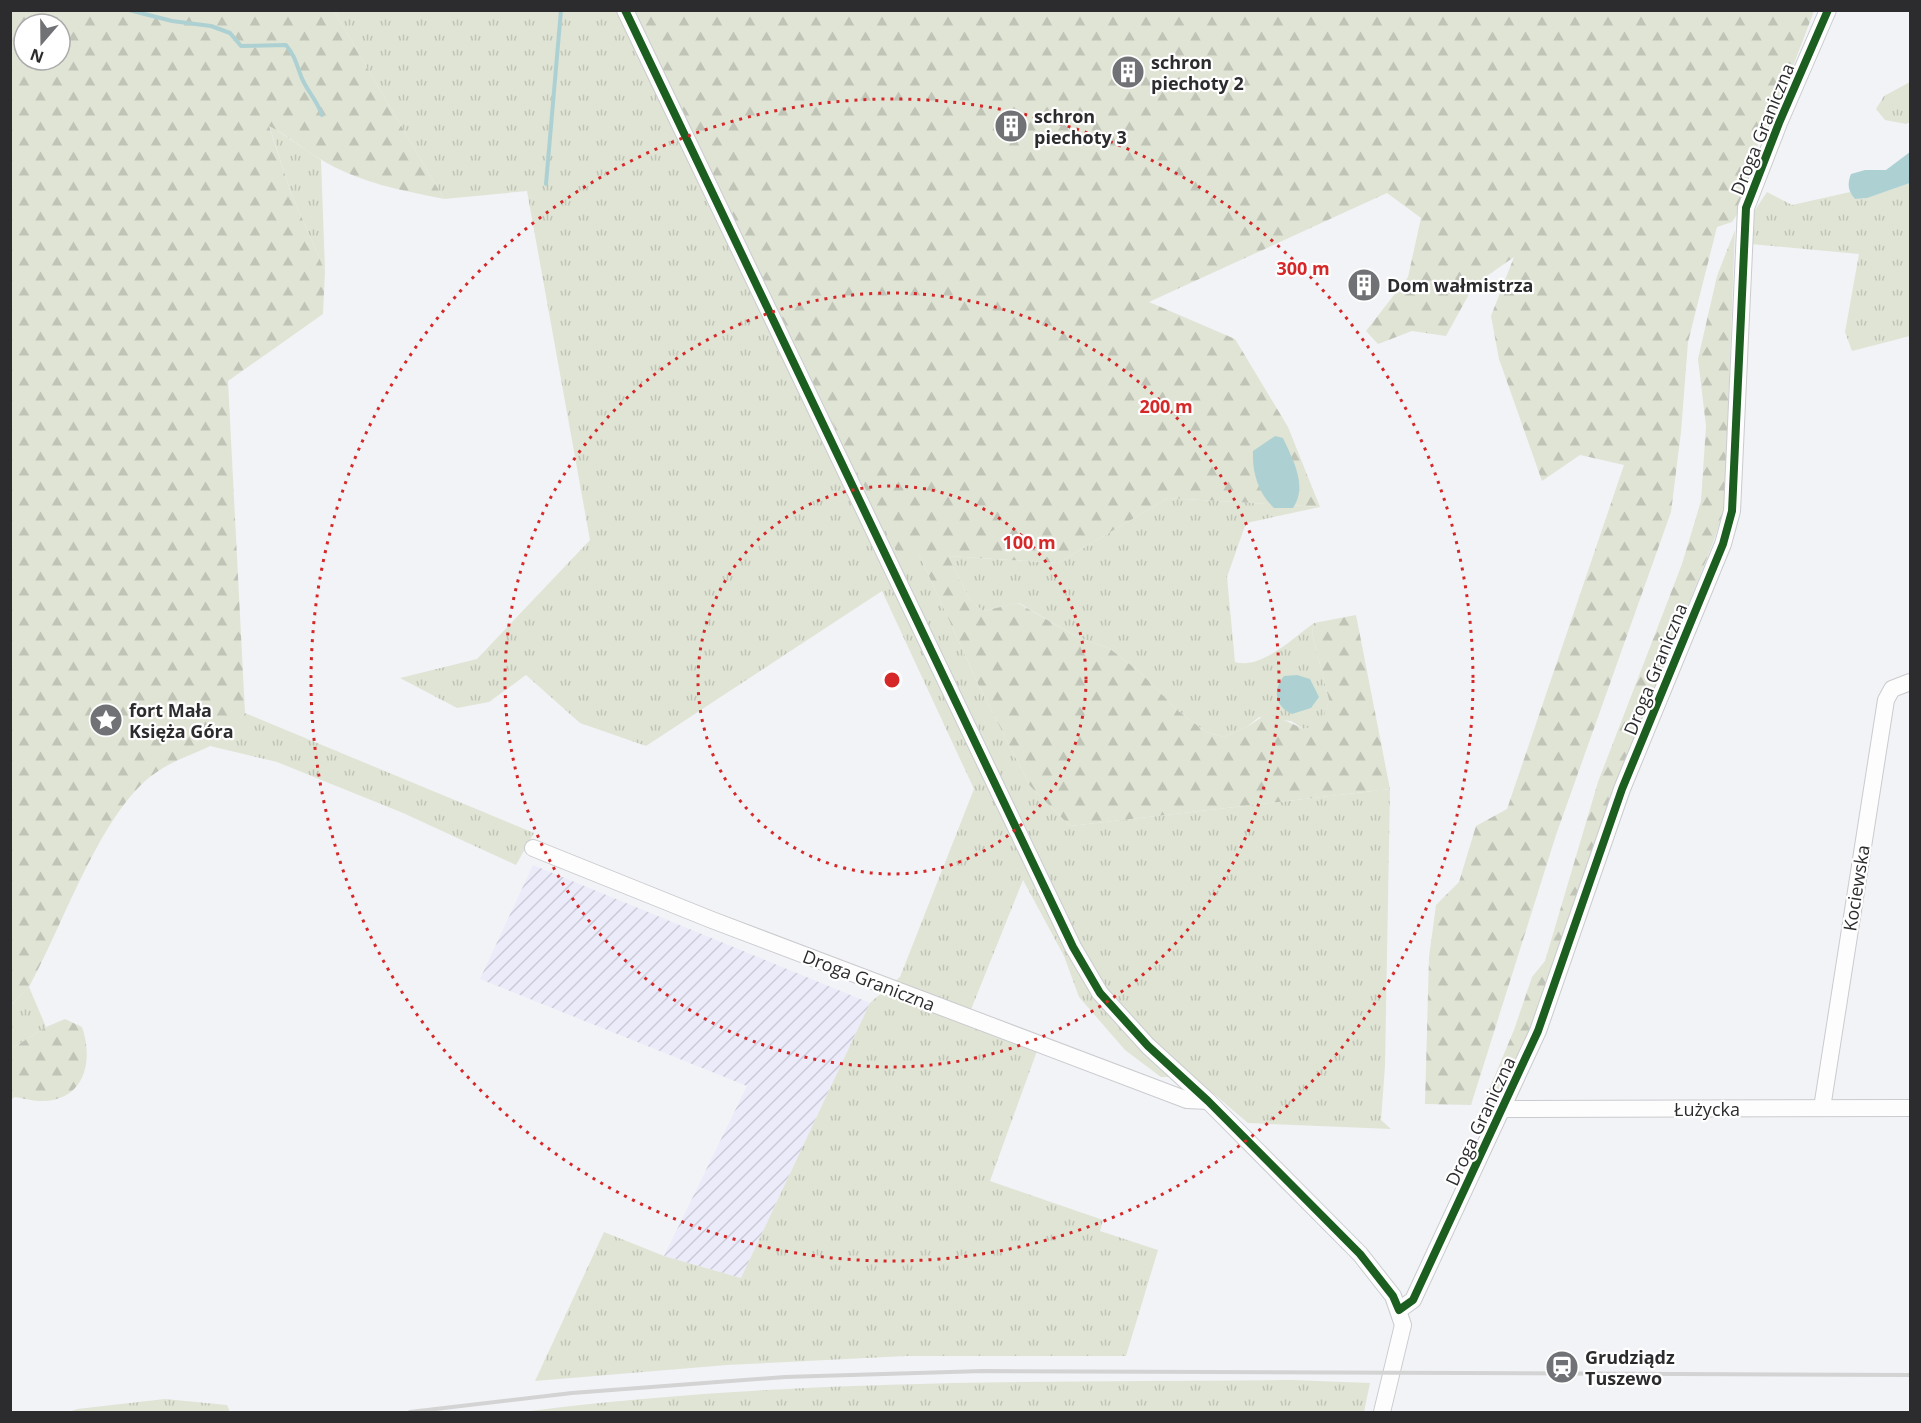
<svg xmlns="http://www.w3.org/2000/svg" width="1921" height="1423" viewBox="0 0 1921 1423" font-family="'Open Sans',sans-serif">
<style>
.industrial{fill:url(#industrial-furrows)}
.grass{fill:url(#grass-tufts)}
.forest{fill:url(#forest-firs);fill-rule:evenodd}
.water{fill:#add1d3}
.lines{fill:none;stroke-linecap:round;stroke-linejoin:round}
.stream{stroke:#add1d3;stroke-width:4}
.minor-casing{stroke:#cacbce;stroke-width:18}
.minor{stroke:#fdfdfe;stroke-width:16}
.rail{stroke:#d3d3d3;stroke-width:4}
.cycleway-casing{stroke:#fff;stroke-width:11}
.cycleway{stroke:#1b5e20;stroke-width:8}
.ring{fill:none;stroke:#d62828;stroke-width:3;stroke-dasharray:3 6}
.labels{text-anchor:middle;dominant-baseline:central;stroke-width:4.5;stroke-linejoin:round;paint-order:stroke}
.poi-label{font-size:18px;font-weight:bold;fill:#2c2c2f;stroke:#fff;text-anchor:start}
.street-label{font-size:18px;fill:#2c2c2f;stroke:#fff}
.centre{fill:#d62828;stroke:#fff;stroke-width:3}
.ring-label{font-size:18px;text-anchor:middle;font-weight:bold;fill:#d62828;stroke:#fff;stroke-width:4.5;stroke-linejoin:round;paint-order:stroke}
</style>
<defs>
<pattern id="industrial-furrows" width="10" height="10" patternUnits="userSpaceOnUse" patternTransform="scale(1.5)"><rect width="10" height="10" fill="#ecebfa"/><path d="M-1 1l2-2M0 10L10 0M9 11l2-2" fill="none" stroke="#cbcad7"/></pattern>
<pattern id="grass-tufts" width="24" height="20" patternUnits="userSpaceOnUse" patternTransform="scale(1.5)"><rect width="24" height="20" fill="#e0e4d5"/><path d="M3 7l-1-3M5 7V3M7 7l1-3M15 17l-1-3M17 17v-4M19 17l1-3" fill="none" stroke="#c0c4b7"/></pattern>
<pattern id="forest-firs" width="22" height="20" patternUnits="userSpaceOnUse" patternTransform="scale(1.5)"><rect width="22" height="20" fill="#e0e4d5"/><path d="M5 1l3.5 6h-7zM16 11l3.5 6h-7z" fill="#c0c4b7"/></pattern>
</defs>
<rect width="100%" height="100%" fill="#f2f3f7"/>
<path class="industrial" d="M 533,865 L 870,1003 L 741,1278 L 664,1256 L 747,1086 L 480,979 Z"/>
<g class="grass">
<path d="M 334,11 L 630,11 L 919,554 L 979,686 L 1030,786 L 1070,826 L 1390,789 L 1385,1066 L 1381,1120 L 1391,1129 L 1248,1123 L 1194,1077 L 1161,1077 L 1125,1050 L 1079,997 L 1064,956 L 1023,880 L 966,1022 L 1037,1051 L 990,1181 L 1103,1220 L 1100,1231 L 1158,1250 L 1126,1356 L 906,1356 L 727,1365 L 535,1381 L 604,1232 L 664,1256 L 741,1278 L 870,1003 L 900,977 L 974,789 L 882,591 L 646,746 L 580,723 L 526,675 L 489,702 L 457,708 L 400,678 L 477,659 L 590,540 L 527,191 L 444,199 Z"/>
<path d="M 1910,82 L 1910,122 L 1906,124 L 1885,120 L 1876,109 L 1884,96 Z"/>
<path d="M 269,125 L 321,160 L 325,271 L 291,193 Z"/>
<path d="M 1910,183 L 1910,336 L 1852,351 L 1845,332 L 1859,254 L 1751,244 L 1753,213 L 1767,192 L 1792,205 L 1850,192 L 1855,199 L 1866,198 Z"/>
<path d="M 1168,498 L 1320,507 L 1246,523 L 1227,577 L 1235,662 C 1261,670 1293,638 1314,623 L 1312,633 L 1329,700 L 1322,724 L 1304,729 L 1291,721 L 1259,717 L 1247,727 L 1224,737 L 1206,732 L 1177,710 L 1141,673 L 1109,648 L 1077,637 L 1019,603 L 983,611 L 970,600 L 948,556 L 1058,563 Z"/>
<path d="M 245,713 L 534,833 L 516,865 L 403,813 L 277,762 L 210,746 Z"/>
<path d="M 29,987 L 46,1027 L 11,1049 L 11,1005 Z"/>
<path d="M 1292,1380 L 1370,1383 L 1364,1412 L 522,1412 C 777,1379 1035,1382 1292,1380 Z"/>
<path d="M 165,1399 L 227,1405 L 230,1412 L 68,1412 L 77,1409 Z"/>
</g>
<g class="forest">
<path d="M 11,10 L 334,11 L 444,199 C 401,190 359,183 320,159 C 303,149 287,135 269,126 L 291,193 L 325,271 L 323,314 L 228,381 L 245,713 C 235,723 222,741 208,747 C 183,759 167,762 144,782 C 95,828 62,927 29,987 L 11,1005 ZM 24,24 L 60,24 L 60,60 L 24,60 Z"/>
<path d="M 630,11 L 1814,11 L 1778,106 L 1758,142 L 1754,189 L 1732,222 L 1717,227 L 1688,342 L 1681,432 L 1671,512 L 1556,835 L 1471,1105 L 1425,1104 L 1429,957 L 1436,905 L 1459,882 L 1476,826 L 1507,809 L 1624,465 L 1580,455 L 1542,481 L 1499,359 L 1491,316 L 1514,257 L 1474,285 L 1446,336 L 1412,331 L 1378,344 L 1366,331 L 1408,277 L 1421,218 L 1387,193 L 1149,302 L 1235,339 L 1288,427 L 1320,507 L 1168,498 L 1058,563 L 948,556 L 970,600 L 983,611 L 1018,603 L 1077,637 L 1109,648 L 1141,673 L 1177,710 L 1206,732 L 1224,737 L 1247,727 L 1268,713 L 1304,729 L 1322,723 L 1329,700 L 1312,633 L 1314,623 L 1356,615 L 1390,789 L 1070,826 L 1030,786 L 979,686 L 919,554 L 897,553 Z"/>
<path d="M 1735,230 L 1724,509 L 1713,543 L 1614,789 L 1532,1030 L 1492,1116 L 1478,1116 L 1514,1030 L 1532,977 L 1545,961 L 1598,782 L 1682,564 L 1701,501 L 1706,426 L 1698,359 L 1717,276 Z"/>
<path d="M 65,1019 L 82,1027 C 92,1055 88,1093 53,1100 C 41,1103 26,1099 15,1097 L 11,1099 L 11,1049 L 46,1027 Z"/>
</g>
<g class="water">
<path d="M 1910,152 L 1910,183 L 1867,198 L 1855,199 C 1848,191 1847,184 1851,174 L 1865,170 L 1886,170 Z"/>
<path d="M 1275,436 L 1283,438 C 1293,460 1308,486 1293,508 L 1274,508 C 1258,493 1252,472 1253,451 Z"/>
<path d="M 1297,675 L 1310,679 L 1319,697 L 1311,708 L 1292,714 C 1274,706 1273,689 1284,676 Z"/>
</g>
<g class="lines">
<g class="stream">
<path d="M 129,10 L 172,21 L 211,26 L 230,33 L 241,46 L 286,45 C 295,56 296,63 301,76 C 306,90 317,100 322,115"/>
<path d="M 546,184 L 561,10"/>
</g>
<defs>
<g id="minor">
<path d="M 625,10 L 1073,947 L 1100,993 L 1148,1046 L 1208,1101 L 1360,1254 L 1393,1296 L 1403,1325 L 1382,1412"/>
<path d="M 533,848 L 712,920 L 1187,1100 L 1208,1101"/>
<path d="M 1822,1108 L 1886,700 L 1892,689 L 1910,682"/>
<path d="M 1503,1109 L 1910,1108"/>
<path d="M 1399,1310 L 1413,1300 L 1538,1031 L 1622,789 L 1723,544 L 1732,511 L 1746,208 L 1779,123 L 1828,10"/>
</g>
</defs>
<use href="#minor" class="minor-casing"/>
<use href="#minor" class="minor"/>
<path class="rail" d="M 410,1412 L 572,1393 L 785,1377 L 983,1371 L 1910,1375"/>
<defs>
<path id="cycleway" d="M 625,10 L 1073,947 L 1100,993 L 1148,1046 L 1208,1101 L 1360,1254 L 1393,1296 L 1399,1310 L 1413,1300 L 1538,1031 L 1622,789 L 1723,544 L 1732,511 L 1746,208 L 1779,123 L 1828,10"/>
</defs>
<use href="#cycleway" class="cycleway-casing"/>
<use href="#cycleway" class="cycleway"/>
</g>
<g class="ring">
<circle cx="892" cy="680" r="194"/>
<circle cx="892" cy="680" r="387"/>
<circle cx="892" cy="680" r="581"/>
</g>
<defs>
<symbol id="building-disc" viewBox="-11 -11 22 22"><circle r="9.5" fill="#717275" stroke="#fff"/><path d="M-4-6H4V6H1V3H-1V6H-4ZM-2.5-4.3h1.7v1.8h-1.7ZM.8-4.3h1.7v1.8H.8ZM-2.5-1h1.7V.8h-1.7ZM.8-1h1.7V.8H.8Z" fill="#fff"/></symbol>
<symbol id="sight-disc" viewBox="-11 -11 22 22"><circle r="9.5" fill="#717275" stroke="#fff"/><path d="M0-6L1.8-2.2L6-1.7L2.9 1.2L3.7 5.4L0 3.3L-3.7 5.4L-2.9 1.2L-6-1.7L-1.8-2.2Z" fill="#fff"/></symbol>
<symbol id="station-disc" viewBox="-11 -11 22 22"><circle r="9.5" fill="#717275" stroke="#fff"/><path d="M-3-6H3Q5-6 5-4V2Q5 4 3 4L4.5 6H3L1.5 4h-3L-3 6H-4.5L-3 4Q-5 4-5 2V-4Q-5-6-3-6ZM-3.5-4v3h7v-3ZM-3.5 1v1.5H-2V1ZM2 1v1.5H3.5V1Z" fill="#fff"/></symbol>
</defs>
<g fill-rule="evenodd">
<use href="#building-disc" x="1109" y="53" width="38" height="38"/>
<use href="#building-disc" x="992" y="107" width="38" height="38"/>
<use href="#building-disc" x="1345" y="266" width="38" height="38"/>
<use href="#sight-disc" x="87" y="701" width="38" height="38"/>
<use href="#station-disc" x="1543" y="1348" width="38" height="38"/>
</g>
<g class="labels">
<g class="poi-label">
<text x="1151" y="62">schron<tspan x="1151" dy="21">piechoty 2</tspan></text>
<text x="1034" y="116">schron<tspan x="1034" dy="21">piechoty 3</tspan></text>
<text x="1387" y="285">Dom wałmistrza</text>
<text x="129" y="710">fort Mała<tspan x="129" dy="21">Księża Góra</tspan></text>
<text x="1585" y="1357">Grudziądz<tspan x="1585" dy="21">Tuszewo</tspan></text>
</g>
<g class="street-label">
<text transform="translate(1762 129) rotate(-68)">Droga Graniczna</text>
<text transform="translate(1655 669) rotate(-68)">Droga Graniczna</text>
<text transform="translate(1856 888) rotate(-81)">Kociewska</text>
<text transform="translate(869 980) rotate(21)">Droga Graniczna</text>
<text x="1707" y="1109">Łużycka</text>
<text transform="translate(1480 1121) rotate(-65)">Droga Graniczna</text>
</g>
</g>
<circle cx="892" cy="680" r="9" class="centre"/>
<g class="ring-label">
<text x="1303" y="275">300 m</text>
<text x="1166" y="413">200 m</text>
<text x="1029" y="549">100 m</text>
</g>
<rect width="1921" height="1423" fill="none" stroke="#2c2c2f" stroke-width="24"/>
<g transform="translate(42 42) rotate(200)"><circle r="28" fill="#ffffff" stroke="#ababac" stroke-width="1.5"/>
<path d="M0-4.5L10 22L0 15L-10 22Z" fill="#717275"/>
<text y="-9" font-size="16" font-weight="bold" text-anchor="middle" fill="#2c2c2f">N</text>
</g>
</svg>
